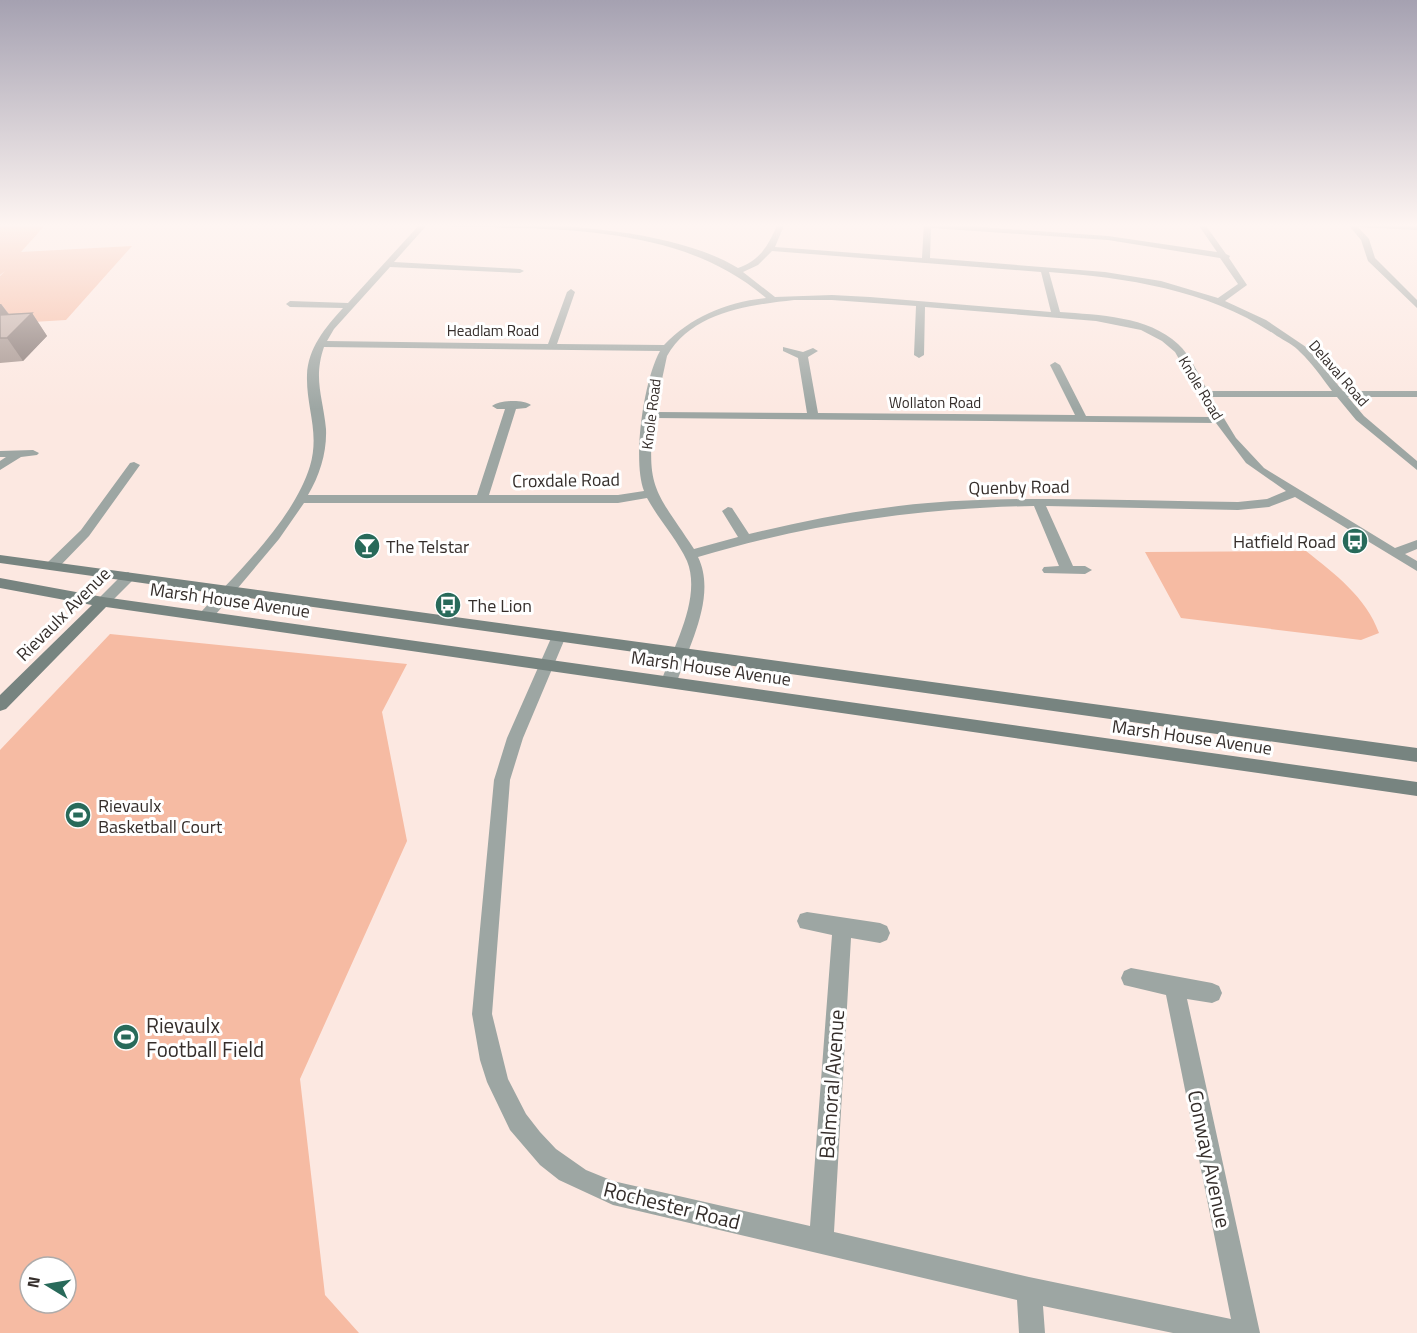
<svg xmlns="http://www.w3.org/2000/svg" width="1417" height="1333" viewBox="0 0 1417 1333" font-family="'Titillium Web',sans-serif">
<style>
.green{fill:#f6bba3;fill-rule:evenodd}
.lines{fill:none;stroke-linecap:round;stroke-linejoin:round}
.street{fill:#9da6a3;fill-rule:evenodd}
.secondary{fill:#778480;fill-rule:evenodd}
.wall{fill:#a4948e}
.shaded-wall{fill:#867874}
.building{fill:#bfaca5;stroke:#867874;stroke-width:1.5}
.labels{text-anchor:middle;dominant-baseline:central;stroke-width:6;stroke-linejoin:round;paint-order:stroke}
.far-street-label{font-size:15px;fill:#352e2b;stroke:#fff}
.street-label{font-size:18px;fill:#352e2b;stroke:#fff}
.poi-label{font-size:18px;fill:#352e2b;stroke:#fff;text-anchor:start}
.near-poi-label{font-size:21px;fill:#352e2b;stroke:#fff;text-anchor:start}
.near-street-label{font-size:21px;fill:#352e2b;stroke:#fff}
</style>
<rect width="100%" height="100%" fill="#fce8e1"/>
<g class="green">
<path d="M 0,223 L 47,223 L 21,252 L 132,246 L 66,320 L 0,324 L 0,276 L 5,271 L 0,275 Z"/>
<path d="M 1306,551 C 1335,574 1366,597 1379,633 L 1361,640 L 1181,618 L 1145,552 Z"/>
<path d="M 110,634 L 407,664 L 382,712 L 407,841 L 300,1079 L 325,1295 L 359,1333 L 0,1333 L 0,750 ZM 30,1267 L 66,1267 L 66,1303 L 30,1303 Z"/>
</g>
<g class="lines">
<g class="street">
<path d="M 421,223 C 510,223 661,221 738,268 C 761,260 769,244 778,223 L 785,223 L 775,247 L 922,258 L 924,223 L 1108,236 L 1217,252 L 1197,223 L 1204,223 L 1226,254 L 1230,256 L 1229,258 L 1247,285 L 1225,301 L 1266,320 L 1306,347 L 1343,391 L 1417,391 L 1417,397 L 1348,397 L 1364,416 L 1417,461 L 1417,470 L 1356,420 L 1337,397 L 1211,397 L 1236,438 L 1264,468 L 1395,548 L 1417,540 L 1417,549 L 1405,554 L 1417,561 L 1417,571 L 1295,497 L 1269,507 L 1238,510 L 1046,506 L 1073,566 L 1085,566 L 1092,570 L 1085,574 L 1044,573 L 1042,570 L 1044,567 L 1059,566 L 1034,506 C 919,508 808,524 698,557 C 717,596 689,645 677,682 L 674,686 L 664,686 L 661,682 C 673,647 702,598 687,561 C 677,539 659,520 647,498 L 618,503 L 304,503 L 279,539 L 211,620 L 201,620 L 199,616 L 201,612 C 238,572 294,519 310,466 C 320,432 306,408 307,375 C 308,348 325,328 343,308 L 290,307 L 286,304 L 290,301 L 348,303 ZM 427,225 C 540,231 675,219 766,298 C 726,302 691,317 664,345 L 557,344 L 575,292 L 571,289 L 567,292 L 548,344 L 327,341 L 334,329 L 390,267 L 520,273 L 524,271 L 520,269 L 394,262 ZM 931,228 L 1108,240 L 1220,258 L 1238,284 L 1218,298 L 1161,281 L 1105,272 L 930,258 ZM 772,251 L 1041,272 L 1051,312 L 870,297 L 832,295 L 775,297 L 743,272 L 758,265 ZM 1049,272 C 1129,278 1210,290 1277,336 C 1285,341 1294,345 1300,352 C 1312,363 1322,378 1332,391 L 1208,391 C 1199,376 1191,356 1178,344 C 1148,316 1099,315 1060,312 ZM 794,300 L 832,300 L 916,306 L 914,355 L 919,358 L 924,355 L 925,307 L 1096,321 L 1141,330 L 1162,341 L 1175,352 L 1212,417 L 1086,416 L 1060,365 L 1055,362 L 1050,365 L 1075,415 L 818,413 L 808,357 L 818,351 L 813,348 L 803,352 L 783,347 L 783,351 L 798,358 L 807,413 L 655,412 L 667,356 C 692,312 749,305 794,300 ZM 324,347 L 660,351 C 644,379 632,460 644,491 L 618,495 L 489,495 L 516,409 L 526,408 L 531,405 C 523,399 500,400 492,406 L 497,409 L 505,409 L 477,495 L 308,495 C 320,475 327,452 326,429 C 323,397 313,379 324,347 ZM 654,418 L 1216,423 L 1246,463 L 1286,491 L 1267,499 L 1238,502 C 1135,501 1031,495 928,503 C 868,508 808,520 749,534 L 732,508 L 728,507 L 722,511 L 738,537 L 694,549 C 657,492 645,490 654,418 Z"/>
<path d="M 1347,223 L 1417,226 L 1417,230 L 1358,227 L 1369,239 L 1375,258 L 1417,300 L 1417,308 L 1368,261 L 1361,240 Z"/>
<path d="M 33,450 L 39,453 L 37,455 L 21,457 L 0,470 L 0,461 L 6,457 L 0,457 L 0,451 Z"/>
<path d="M 134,462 L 140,465 L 89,536 L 57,569 L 47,569 L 45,566 L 47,563 L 81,530 L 130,463 Z"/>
<path d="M 128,572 L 135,577 L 133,580 L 108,605 L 98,605 L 96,602 L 98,599 L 123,574 Z"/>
<path d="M 559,631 L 566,636 L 523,738 L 510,780 L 492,1014 L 508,1079 L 526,1114 L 540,1132 L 556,1149 L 586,1170 L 613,1181 L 810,1226 L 832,935 L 800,928 L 797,921 L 800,914 L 807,912 L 880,923 L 887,926 L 890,933 L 887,940 L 880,943 L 851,938 L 834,1232 L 1029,1277 L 1231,1319 L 1166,995 L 1124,985 L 1121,978 L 1124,971 L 1131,968 L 1212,983 L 1219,986 L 1222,993 L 1219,1000 L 1212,1003 L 1187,999 L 1260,1333 L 1173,1333 L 1043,1306 L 1045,1333 L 1019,1333 L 1017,1300 L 613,1205 L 559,1180 L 540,1165 L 510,1130 L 487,1082 L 480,1060 L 472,1014 L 494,780 L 507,738 L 552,636 Z"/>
</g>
<g class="secondary">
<path d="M 0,555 L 1417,748 L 1417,762 L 0,563 Z"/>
<path d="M 0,578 L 103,597 L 1417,782 L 1417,796 L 106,607 L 6,709 L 0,711 L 0,695 L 92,605 L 0,588 Z"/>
</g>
</g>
<path class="wall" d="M 0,304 L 1,304 L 9,314 L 32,313 L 47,336 L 23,361 L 0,363 Z"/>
<g class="shaded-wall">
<path d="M 0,304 L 1,304 L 17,326 L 6,338 L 0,330 Z"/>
<path d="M 32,313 L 47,336 L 23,361 L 7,338 Z"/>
</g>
<path class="building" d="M 32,313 L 7,338 L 0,338 L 0,315 Z"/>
<linearGradient id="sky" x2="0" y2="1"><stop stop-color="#a5a1b1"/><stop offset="0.55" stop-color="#fef5f2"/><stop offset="1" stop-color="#fef5f2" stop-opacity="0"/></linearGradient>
<rect width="1417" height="409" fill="url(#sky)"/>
<defs>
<symbol id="bus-disc" viewBox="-11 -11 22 22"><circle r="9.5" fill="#286a5a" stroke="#fff"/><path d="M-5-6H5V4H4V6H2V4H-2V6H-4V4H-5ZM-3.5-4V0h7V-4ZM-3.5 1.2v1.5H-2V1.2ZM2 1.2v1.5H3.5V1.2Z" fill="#fff"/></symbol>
<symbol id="bar-disc" viewBox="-11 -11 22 22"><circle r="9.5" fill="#286a5a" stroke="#fff"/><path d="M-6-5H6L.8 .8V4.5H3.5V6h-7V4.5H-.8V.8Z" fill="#fff"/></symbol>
<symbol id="stadium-disc" viewBox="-11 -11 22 22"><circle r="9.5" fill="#286a5a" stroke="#fff"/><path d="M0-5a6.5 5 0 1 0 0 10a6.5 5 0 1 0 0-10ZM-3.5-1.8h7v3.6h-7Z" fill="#fff"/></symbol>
</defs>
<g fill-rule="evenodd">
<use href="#bus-disc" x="1340" y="526" width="30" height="30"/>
<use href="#bar-disc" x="352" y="531" width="30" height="30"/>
<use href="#bus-disc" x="433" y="590" width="30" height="30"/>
<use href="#stadium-disc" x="63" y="800" width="30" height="30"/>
<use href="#stadium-disc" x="111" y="1022" width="30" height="30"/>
</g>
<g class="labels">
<g class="far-street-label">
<text x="493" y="330">Headlam Road</text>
<text transform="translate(1339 373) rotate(49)">Delaval Road</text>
<text transform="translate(1201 388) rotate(59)">Knole Road</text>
<text x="935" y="402">Wollaton Road</text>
<text transform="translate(651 414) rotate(-83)">Knole Road</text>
</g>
<g class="street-label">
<text transform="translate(566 480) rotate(-1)">Croxdale Road</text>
<text transform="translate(1019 487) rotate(-1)">Quenby Road</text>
<text transform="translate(230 600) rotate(8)">Marsh House Avenue</text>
<text transform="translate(63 614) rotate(-45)">Rievaulx Avenue</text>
<text transform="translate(711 668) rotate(8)">Marsh House Avenue</text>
<text transform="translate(1192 737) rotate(8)">Marsh House Avenue</text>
</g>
<g class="poi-label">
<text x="1336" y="541" text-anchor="end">Hatfield Road</text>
<text x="386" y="546">The Telstar</text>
<text x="468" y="605">The Lion</text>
<text x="98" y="805">Rievaulx<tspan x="98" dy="21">Basketball Court</tspan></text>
</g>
<g class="near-poi-label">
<text x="146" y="1025">Rievaulx<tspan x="146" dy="24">Football Field</tspan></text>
</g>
<g class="near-street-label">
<text transform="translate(831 1084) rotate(-86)">Balmoral Avenue</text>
<text transform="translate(1210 1159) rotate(78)">Conway Avenue</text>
<text transform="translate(672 1205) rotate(14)">Rochester Road</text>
</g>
</g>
<g transform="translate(48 1285) rotate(281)"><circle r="28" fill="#ffffff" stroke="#aeabaa" stroke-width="1.5"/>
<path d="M0-4.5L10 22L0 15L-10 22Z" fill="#286a5a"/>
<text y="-9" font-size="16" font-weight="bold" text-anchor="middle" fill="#352e2b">N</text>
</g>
</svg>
